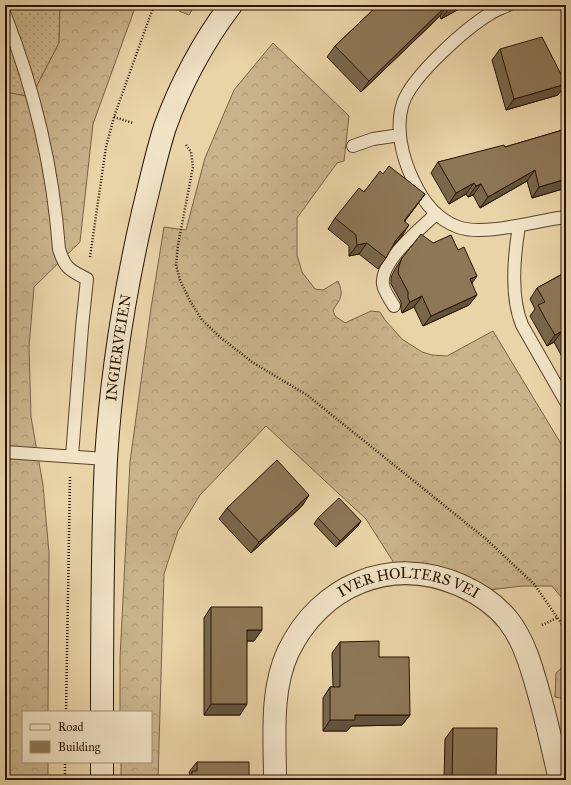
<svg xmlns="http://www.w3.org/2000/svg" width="571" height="785" viewBox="0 0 571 785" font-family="'IM FELL Great Primer',serif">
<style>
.grass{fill:url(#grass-dots);stroke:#7a6246}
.forest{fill:url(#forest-crowns);stroke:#7a6246}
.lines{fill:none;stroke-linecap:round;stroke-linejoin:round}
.lane-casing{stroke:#5a422a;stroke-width:14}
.street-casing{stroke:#5a422a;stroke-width:24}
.secondary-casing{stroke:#2a1201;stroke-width:24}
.path{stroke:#2a1201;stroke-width:2.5;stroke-dasharray:1 2;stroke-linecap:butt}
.lane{stroke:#f1e3c6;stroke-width:12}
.street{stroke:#f1e3c6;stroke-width:22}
.secondary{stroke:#f1e3c6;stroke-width:22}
.wall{fill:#79664b;stroke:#2a1201}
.shaded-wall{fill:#63533d;stroke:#2a1201}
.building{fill:#8d7757;stroke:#2a1201}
.labels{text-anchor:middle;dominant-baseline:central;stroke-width:3;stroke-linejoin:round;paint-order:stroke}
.street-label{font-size:15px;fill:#2a1201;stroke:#f1e3c6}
</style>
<defs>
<pattern id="grass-dots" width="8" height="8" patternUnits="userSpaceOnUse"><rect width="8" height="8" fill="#c9b38b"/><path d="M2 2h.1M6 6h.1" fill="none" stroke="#ad9976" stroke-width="1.8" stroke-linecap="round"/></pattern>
<pattern id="forest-crowns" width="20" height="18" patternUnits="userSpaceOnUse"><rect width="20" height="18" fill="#c9b38b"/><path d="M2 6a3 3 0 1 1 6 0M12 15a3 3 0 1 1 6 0" fill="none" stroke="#ad9976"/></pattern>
</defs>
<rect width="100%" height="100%" fill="#e9d4a7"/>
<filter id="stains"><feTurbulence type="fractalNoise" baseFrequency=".005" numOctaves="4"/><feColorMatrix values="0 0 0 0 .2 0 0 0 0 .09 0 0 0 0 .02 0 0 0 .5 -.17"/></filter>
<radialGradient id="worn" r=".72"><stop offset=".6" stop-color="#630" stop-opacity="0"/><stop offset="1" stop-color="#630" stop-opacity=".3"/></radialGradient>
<path class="grass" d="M 5,5 L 60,5 L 59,43 L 31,97 L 5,92 Z"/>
<g class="forest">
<path d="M 60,5 L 136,5 L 93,124 L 80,242 L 34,287 L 29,347 L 31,417 L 43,485 L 49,553 L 48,712 L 23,712 L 23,762 L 48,762 L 48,780 L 5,780 L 5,92 L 31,97 L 59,43 Z"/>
<path d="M 182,5 L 195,5 L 189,15 L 179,11 Z"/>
<path d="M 273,43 L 349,116 L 344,161 L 337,163 L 297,218 L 297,255 L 302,272 L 315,289 L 323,290 L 338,281 C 344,295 341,298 333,310 L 335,316 L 345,323 L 371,311 L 380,312 L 385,320 L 402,339 L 422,352 L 432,355 L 447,356 L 493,331 L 566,452 L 566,603 L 552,586 L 522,586 L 489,590 L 423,565 L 394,563 L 366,519 L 266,426 L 200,495 L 178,531 L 164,574 L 158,780 L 121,780 L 121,762 L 151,762 L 151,712 L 120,712 L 120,658 L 130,462 L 151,308 L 164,227 L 186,230 L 205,158 L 234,90 Z"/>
<path d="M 566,664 L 566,699 L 555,697 L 556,673 Z"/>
</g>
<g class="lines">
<defs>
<g id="lane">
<path d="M 508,5 C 502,8 496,10 491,13 C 466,28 412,76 403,103 C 395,128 402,157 413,180 C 422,200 436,219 458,227 C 485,237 537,220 566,217"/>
<path d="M 5,15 C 35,91 53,167 59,249 C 65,269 70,270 87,279 L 82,327 L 72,456"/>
<path d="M 353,146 L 373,139 L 400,135"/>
<path d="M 519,226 C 514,256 510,296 522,325 L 566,402"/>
<path d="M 394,306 C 390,299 384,292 383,284 C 380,261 421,228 436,214"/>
<path d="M 5,452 L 106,459"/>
</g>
<g id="street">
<path id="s1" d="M 275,780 C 275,738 270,691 288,652 C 320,585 391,555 460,585 C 478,593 495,604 508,620 C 526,643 533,673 541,701 C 548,727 554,754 560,780"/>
</g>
<g id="secondary">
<path id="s2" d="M 102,712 C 102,628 102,543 106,459 C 111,378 125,291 143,212 C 150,184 156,155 165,127 C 180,85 204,40 231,5"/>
<path d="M 102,780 L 102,762"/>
</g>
</defs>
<use href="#lane" class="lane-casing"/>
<use href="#street" class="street-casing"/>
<use href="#secondary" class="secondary-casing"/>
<g class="path">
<path d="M 114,117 L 133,123"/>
<path d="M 186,145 L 191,152 L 193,167 L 178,245 L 176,265 L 180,280 L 190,301 L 202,320 L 220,337 L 252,362 L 307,395 L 486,539 L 534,584 L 566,630"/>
<path d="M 90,257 L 106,147 L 114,117 L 150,16 L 155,5"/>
<path d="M 542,625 L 557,618"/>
<path d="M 66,712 L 70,477"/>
<path d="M 65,780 L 65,762"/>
</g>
<use href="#lane" class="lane"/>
<use href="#street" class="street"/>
<use href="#secondary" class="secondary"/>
</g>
<g class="wall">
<path d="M 376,5 L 466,5 L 441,19 L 440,16 L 361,92 L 327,57 L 335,46 L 371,12 Z"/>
<path d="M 500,49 L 558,95 L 506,110 L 492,60 Z"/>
<path d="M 566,129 L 566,188 L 532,198 L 527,181 L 480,208 L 473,195 L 468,197 L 466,194 L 449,204 L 431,173 L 438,162 L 505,147 Z"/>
<path d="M 383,174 L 425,194 L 405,221 L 402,236 L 392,247 L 386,258 L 378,269 L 359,254 L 349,256 L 349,246 L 328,229 L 335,218 Z"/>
<path d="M 402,258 L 472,283 L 469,305 L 423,326 L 414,307 L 402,313 L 401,309 L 401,302 L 391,284 L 391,277 L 395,269 Z"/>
<path d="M 566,272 L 566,364 L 554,342 L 547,346 L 530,316 L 535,309 L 530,299 L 537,288 Z"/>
<path d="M 309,495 L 302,506 L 251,553 L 219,519 L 227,508 Z"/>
<path d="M 318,518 L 361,521 L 357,527 L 336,547 L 314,524 Z"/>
<path d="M 211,607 L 254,641 L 247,641 L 240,715 L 204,715 L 204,618 Z"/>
<path d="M 340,642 L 379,657 L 410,715 L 402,725 L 351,726 L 347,731 L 323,731 L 323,698 L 330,687 L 333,687 L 332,653 Z"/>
<path d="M 453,728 L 496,780 L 444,780 L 445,739 Z"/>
<path d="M 197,762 L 249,780 L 186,780 L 190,774 L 189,772 Z"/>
</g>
<g class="shaded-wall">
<path d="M 447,5 L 440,16 L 361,92 L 369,81 Z"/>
<path d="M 454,5 L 466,5 L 441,19 L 449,8 Z"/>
<path d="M 566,84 L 558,95 L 506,110 L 514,99 Z"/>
<path d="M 535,170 L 527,181 L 480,208 L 488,197 Z"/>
<path d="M 566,179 L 566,188 L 532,198 L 539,187 Z"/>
<path d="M 474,183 L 466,194 L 449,204 L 456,193 Z"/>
<path d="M 481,184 L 473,195 L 468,197 L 476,186 Z"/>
<path d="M 425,194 L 417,205 L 396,232 L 404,221 Z"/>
<path d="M 409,225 L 402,236 L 388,251 L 396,240 Z"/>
<path d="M 367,243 L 359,254 L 349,256 L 357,245 Z"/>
<path d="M 477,276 L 470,286 L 470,279 Z"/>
<path d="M 477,295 L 469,305 L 423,326 L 431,316 Z"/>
<path d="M 422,296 L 414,307 L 402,313 L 410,302 Z"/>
<path d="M 562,331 L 554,342 L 547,346 L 555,335 Z"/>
<path d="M 309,495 L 302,506 L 251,553 L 259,542 Z"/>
<path d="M 361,521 L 357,527 L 336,547 L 340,541 Z"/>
<path d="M 247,630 L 262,630 L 254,641 L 240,641 Z"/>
<path d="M 211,704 L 247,704 L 240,715 L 204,715 Z"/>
<path d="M 355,715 L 410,715 L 402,725 L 351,726 L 347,731 L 323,731 L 330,720 Z"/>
</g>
<g class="building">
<path d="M 376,5 L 447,5 L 369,81 L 335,46 L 376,7 L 375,6 Z"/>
<path d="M 447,5 L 454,5 L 449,8 Z"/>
<path d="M 542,37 L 566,84 L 514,99 L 500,49 Z"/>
<path d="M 566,129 L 566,179 L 539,187 L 535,170 L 488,197 L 481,184 L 476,186 L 474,183 L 456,193 L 438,162 L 504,145 L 505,147 Z"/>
<path d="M 389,166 L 425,194 L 404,221 L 409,225 L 396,240 L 386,258 L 367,243 L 357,245 L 356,235 L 335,218 L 359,188 L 364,192 L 380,171 L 383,174 Z"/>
<path d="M 421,234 L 433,243 L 451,235 L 458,250 L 464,247 L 477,276 L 470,279 L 477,295 L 431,316 L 422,296 L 410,302 L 408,298 L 408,292 L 398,273 L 399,266 L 402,258 Z"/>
<path d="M 566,272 L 566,339 L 562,331 L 555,335 L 546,320 L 538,305 L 545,302 L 537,288 Z"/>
<path d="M 277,460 L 309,495 L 259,542 L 227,508 Z"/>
<path d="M 339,498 L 361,521 L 340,541 L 318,518 Z"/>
<path d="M 211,607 L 262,607 L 262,630 L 247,630 L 247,704 L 211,704 Z"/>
<path d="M 379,641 L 379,657 L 409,657 L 410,715 L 355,715 L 355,720 L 330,720 L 330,687 L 340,687 L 340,642 Z"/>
<path d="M 453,728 L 497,728 L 496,780 L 452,780 Z"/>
<path d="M 197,762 L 249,762 L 249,780 L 192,780 L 192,771 L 197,771 Z"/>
</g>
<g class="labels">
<g class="street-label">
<text stroke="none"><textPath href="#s2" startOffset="365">INGIERVEIEN</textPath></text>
<text stroke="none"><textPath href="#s1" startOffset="282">IVER HOLTERS VEI</textPath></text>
</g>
</g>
<rect width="571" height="785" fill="none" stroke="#e9d4a7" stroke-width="20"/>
<rect x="6" y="6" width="559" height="773" fill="none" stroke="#2a1201" stroke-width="2"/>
<rect x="10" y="10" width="551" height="765" fill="none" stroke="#2a1201"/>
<rect x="22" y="711" width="130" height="52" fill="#f1e3c6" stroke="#a18f77"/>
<rect x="30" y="724" width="20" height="6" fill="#f1e3c6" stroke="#a18f77"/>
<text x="58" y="731" font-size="12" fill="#2a1201">Road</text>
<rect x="30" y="741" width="20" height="12" fill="#8d7757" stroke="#a18f77"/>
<text x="58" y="751" font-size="12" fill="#2a1201">Building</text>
<rect width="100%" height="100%" filter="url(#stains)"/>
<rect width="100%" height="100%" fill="url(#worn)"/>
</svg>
